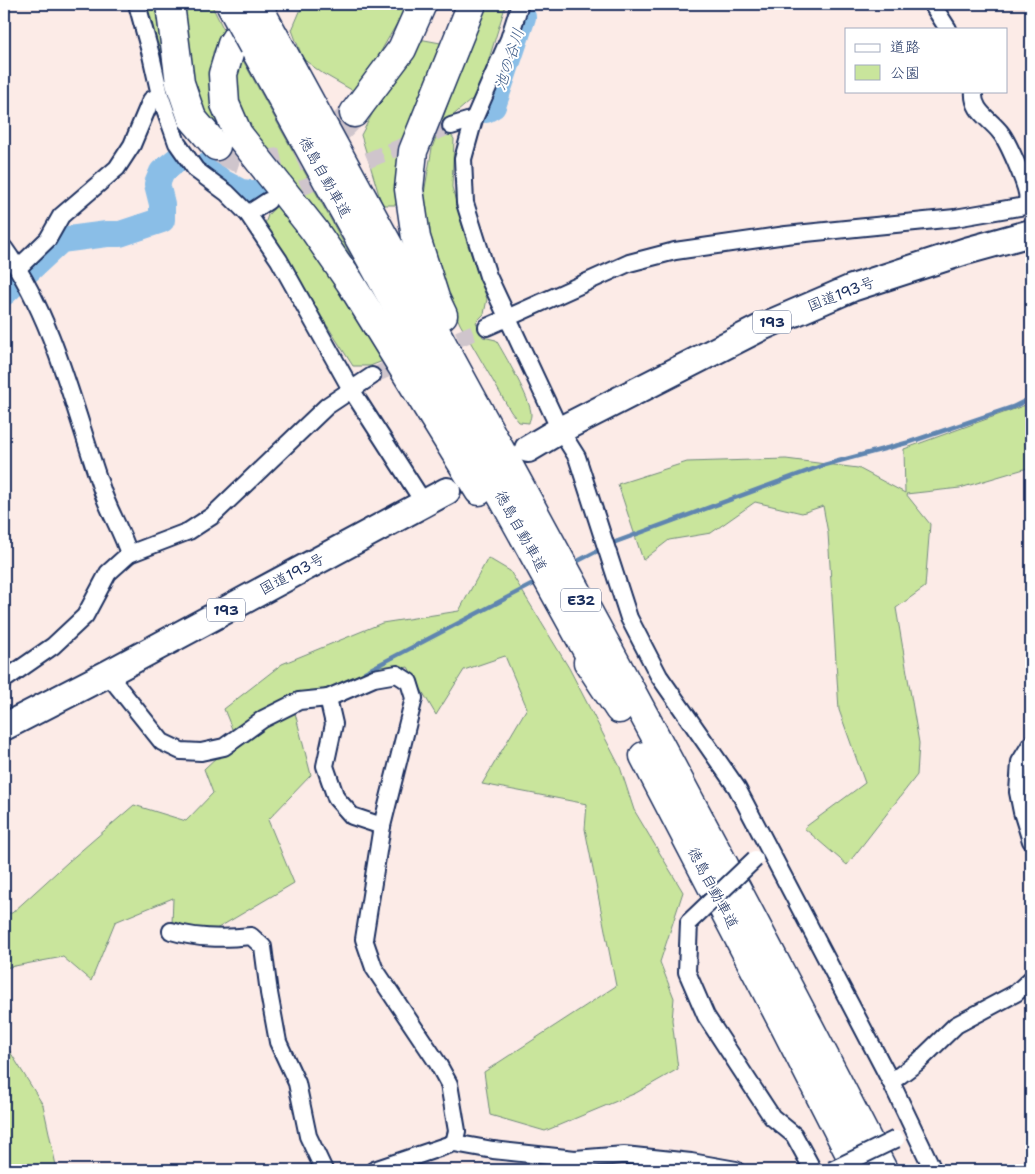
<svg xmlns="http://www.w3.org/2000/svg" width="1035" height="1174" viewBox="0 0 1035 1174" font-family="'Shantell Sans','Klee One',sans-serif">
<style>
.green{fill:#c9e59c;stroke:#728a7d}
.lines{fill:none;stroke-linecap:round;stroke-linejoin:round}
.stream{stroke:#5e85b0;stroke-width:4.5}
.river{stroke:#8abee7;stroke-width:26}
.minor-tunnel{stroke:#cfc5cc;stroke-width:16;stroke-dasharray:16 8;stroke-linecap:butt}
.motorway-tunnel{stroke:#cfc5cc;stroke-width:28;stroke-dasharray:28 14;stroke-linecap:butt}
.minor-casing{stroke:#1b2f5e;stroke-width:20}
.trunk-casing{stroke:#1b2f5e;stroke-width:30}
.motorway-casing{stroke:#1b2f5e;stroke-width:31}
.minor{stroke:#fff;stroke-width:16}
.trunk{stroke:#fff;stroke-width:26}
.motorway{stroke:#fff;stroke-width:28}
.minor-bridge-casing{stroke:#1b2f5e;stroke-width:20;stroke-linecap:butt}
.motorway-bridge-casing{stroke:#1b2f5e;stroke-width:31;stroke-linecap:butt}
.minor-bridge{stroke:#fff;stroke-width:16}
.motorway-bridge{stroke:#fff;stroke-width:28}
.labels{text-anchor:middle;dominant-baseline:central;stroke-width:4;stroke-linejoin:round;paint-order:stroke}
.shield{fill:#fff;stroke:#5f6d8e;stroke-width:1}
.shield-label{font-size:14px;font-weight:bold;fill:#1b2f5e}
.street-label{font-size:15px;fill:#1b2f5e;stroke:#fff}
.water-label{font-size:16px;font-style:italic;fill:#3c5a87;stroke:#fff}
</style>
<rect width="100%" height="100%" fill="#fcebe7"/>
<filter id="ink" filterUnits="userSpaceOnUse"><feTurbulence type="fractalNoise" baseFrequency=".02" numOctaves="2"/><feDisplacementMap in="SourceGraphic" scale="10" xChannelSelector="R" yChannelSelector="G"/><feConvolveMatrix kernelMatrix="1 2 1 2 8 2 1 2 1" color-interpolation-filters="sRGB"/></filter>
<g filter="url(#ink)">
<g class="green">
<path d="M 146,4 L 156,4 L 163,56 L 164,78 Z"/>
<path d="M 179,4 L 211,4 L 224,30 L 213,52 L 209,81 L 212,108 L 227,139 L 198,109 Z"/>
<path d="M 307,4 L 408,4 L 357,93 L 322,73 L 303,59 L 292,30 L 301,9 Z"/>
<path d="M 484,4 L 506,4 L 478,94 L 450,118 L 449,132 L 454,139 L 452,187 L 466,240 L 487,299 L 484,314 L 476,322 L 483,337 L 496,340 C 504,354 532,401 531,415 C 531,418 529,421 529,423 L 519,422 L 511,412 L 460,324 L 435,268 L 422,205 L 432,148 Z"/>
<path d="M 419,39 L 446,44 L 402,205 L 382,205 L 361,135 L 377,105 Z"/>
<path d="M 240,55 L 358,269 L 353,271 L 234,106 L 233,79 Z"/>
<path d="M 276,206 L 289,218 L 334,281 L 383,361 L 370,366 L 353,366 L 264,227 L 268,215 Z"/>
<path d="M 1031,403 L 1031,467 L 960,488 L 906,494 L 930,524 L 925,587 L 896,608 L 919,743 L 917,775 L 847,865 L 804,828 L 865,783 L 839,710 L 828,533 L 823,506 L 802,513 L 755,502 L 711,533 L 669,540 L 643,560 L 618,484 L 687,462 L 786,459 L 858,468 L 905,493 L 904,449 Z"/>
<path d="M 488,558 L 510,571 L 569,668 L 620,767 L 634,810 L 683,892 L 660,962 L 674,998 L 672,1020 L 678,1069 L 636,1093 L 545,1131 L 490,1115 L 484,1072 L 616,986 L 585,829 L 587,804 L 482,784 L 527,708 L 505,656 L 464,670 L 436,715 L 408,667 L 342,682 L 295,713 L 311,775 L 268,820 L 294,883 L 201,938 L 172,924 L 173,898 L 115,922 L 91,981 L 63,957 L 4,968 L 4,913 L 12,913 L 68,862 L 134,805 L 186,821 L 213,793 L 204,769 L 236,739 L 224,709 L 282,664 L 382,623 L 459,611 Z"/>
<path d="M 4,1042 L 43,1105 L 57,1170 L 4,1170 Z"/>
</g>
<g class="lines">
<g class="stream">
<path d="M 610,544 L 824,465 L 910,442 L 1013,407 L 1031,398"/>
<path d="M 572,564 L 603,548"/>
<path d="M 365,672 L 539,581"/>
</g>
<g class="river">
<path d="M 486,110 L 493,106 L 523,17"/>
<path d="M 204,167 L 222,182 L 241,192 L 262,194"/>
<path d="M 4,293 L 61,240 L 107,234 L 120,234 L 162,220 L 162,204 L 157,184 L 162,172 L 178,159"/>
</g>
<g class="minor-tunnel">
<path d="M 279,197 L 451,126"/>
<path d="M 436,348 L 487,327"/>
<path d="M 372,376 L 407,361"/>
</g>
<path class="motorway-tunnel" d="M 216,146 C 268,183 317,155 354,113"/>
<defs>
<g id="minor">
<path d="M 137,4 L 151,55 L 160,95 L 177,143 L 196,170 L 227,193 L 248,214 L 279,260 L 352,391 L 424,503"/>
<path d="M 520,4 L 509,39 L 474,119 L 463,159 L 465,203 L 488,276 L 560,430 L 577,457 L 629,618 L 659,676 L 737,788 L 891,1082 L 933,1170"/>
<path d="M 932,4 L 948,29"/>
<path d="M 974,91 C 972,111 989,118 1000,132 C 1008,141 1025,182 1027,193 C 1028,197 1027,201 1027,205"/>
<path d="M 451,126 L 474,119"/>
<path d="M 248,214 L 268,201"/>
<path d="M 4,248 C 53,316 74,408 101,487 C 108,510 122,531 129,554"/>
<path d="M 18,268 L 48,239 L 61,216 L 117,168 L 132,145 L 151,100 L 160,95"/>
<path d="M 487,327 L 629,263 L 675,251 L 786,235 L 955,218 L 1031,205"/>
<path d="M 109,673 L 114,682 L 162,742 L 181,751 L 201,752 L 224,747 L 263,719 L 299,701 L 328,698 L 334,724 L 325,766 L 336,798 L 352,816 L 382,826"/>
<path d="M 4,680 L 53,646 L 85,616 L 108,573 L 129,554 L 189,531 L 212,516 L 327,406 L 372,376"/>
<path d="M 328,698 L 374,678 L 397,674 L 409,682 L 414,698 L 382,826 L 364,939 L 374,968 L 437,1062 L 449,1084 L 457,1131 L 454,1143"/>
<path d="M 1031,744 L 1020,762 L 1018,792 L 1022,812 L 1031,841"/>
<path d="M 689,922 L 687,972 L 706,1016 L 772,1117 L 794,1135 L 813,1170"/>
<path d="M 171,931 C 198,939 223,939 251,936 L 263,947 L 269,993 L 278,1042 L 297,1083 L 308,1136 L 324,1170"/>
<path d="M 891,1082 L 919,1061 L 956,1025 L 1016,993 L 1031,979"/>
<path d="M 374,1170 L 454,1143 L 493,1150 L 575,1159 L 624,1155 L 691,1162 L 736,1170"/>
</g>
<g id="trunk">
<path d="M 528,449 L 560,430 L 764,326 L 852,288 L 966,251 L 1031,233"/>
<path d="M 4,727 L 109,673 L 447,491"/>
</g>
<g id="motorway">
<path d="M 170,4 L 180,83 L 192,118 L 216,146"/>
<path d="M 258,11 L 248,19 L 232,44 L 223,74 L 225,104 L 238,134 L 314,230 L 350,282 L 479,491"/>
<path d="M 273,34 C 479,412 688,788 883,1170"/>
<path d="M 253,46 L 600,674"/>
<path d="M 354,113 L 402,49 L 422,4"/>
<path d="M 443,315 L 435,298 L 416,238 L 409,189 L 413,151 L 472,4"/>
<path d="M 588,662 L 619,709"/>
<path d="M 644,756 L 785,1027 L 858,1170"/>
</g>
</defs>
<use href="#minor" class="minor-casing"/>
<use href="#trunk" class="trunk-casing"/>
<use href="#motorway" class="motorway-casing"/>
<use href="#minor" class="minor"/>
<use href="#trunk" class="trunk"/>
<use href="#motorway" class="motorway"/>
<defs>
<g id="minor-bridge">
<path d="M 689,922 L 755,859"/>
<path d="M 832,1170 L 896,1139"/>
</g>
<g id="motorway-bridge">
<path d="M 230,4 L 253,46"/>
<path d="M 257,4 L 273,34"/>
</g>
</defs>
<use href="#minor-bridge" class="minor-bridge-casing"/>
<use href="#motorway-bridge" class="motorway-bridge-casing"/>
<use href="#minor-bridge" class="minor-bridge"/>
<use href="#motorway-bridge" class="motorway-bridge"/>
</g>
</g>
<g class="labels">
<g class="shield">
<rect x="753" y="310.5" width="38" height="23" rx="4"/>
<rect x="561" y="588.5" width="40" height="23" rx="4"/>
<rect x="207" y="598.5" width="38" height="23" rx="4"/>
</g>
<g class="shield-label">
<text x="772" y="322">193</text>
<text x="581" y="600">E32</text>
<text x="226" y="610">193</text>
</g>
<g class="street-label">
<text transform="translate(325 177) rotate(61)">徳島自動車道</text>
<text transform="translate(841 294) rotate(-21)">国道193号</text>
<text transform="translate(521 531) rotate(61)">徳島自動車道</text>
<text transform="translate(292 574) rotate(-28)">国道193号</text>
<text transform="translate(713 888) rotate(62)">徳島自動車道</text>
</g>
<g class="water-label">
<text transform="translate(509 59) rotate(-72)">池の谷川</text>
</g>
</g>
<rect width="1035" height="1174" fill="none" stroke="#fff" stroke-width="20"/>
<rect x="10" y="10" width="1015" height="1154" fill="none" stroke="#1b2f5e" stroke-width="2" filter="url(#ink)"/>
<rect x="845" y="28" width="162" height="65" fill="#ffffff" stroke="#a4acbf"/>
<rect x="855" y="44" width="25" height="8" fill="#ffffff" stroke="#a4acbf"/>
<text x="890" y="52" font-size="15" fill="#1b2f5e">道路</text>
<rect x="855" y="65" width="25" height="15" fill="#c9e59c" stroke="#a4acbf"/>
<text x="890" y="78" font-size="15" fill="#1b2f5e">公園</text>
</svg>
